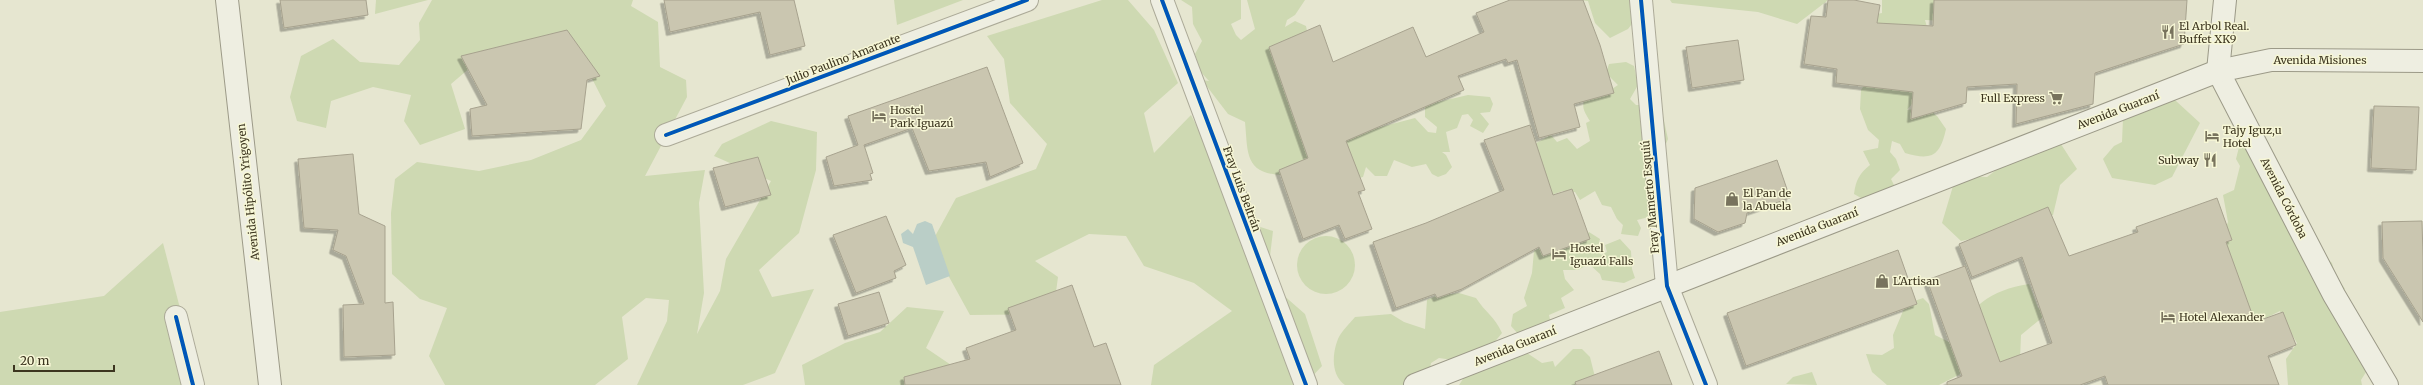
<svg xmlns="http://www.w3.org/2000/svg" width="2423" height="385" viewBox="0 0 2423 385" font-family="Merriweather,serif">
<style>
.green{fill:#ced9b2}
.water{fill:#bacec7}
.building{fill:#cac6b0;stroke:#a7a28e;filter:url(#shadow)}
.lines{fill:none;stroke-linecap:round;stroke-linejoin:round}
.minor-casing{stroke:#acaa98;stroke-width:24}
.secondary-casing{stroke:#9c9a88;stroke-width:24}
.minor{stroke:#eeeee1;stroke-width:22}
.secondary{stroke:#eeeee1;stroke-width:22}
.cycleway-casing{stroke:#f7f7d6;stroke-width:6}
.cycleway{stroke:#0057b8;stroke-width:4}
.labels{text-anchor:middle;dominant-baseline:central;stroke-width:3;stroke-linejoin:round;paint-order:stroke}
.poi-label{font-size:11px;fill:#3c351f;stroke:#f7f7d6;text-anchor:start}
.street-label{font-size:11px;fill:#3c351f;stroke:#f7f7d6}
</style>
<defs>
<filter id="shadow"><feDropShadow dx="-3.5" dy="3.5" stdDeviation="0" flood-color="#0004"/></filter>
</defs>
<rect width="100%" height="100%" fill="#e6e6d0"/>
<g class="green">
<path d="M 376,0 L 428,0 L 375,14 Z"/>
<path d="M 432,0 L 633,0 L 631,6 L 658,22 L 660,67 L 686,80 L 687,97 L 645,176 L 705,170 L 699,203 L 704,293 L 697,334 L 720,291 L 726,259 L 771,181 L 714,156 L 722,144 L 771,121 L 817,132 L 816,170 L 799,233 L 759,270 L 772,297 L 814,289 L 775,373 L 743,385 L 637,385 L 667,321 L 669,300 L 646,298 L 622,317 L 628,359 L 595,385 L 445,385 L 429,356 L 447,308 L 420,299 L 392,274 L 391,213 L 395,179 L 417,162 L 479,171 L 531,160 L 581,140 L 606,106 L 579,53 L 478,61 L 451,84 L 465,129 L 420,145 L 404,121 L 411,95 L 373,87 L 331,101 L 326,128 L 297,121 L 290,97 L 301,56 L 333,39 L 360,62 L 399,65 L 420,40 L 419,23 Z"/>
<path d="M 894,0 L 963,0 L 897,25 Z"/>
<path d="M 1102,0 L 1128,0 L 1154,30 L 1178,83 L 1144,113 L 1154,153 L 1191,115 L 1245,222 L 1273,231 L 1267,281 L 1305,314 L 1322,366 L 1304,385 L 1151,385 L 1154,365 L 1232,311 L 1194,283 L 1144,266 L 1126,236 L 1089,234 L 1035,261 L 1058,277 L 1053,314 L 970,315 L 948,275 L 933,240 L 956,198 L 1036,169 L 1047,144 L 1010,103 L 1004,59 L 987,36 Z"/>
<path d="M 1181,0 L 1241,0 L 1241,19 L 1231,24 L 1236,35 L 1241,40 L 1255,29 L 1247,0 L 1305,0 L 1295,15 L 1287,20 L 1285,27 L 1295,21 L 1306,26 L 1308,36 L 1292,81 L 1281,83 L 1287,96 L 1380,106 L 1377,128 L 1415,118 L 1428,132 L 1436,133 L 1437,127 L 1425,117 L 1425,105 L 1468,95 L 1490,97 L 1493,104 L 1490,112 L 1480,113 L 1489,124 L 1483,133 L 1470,126 L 1473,120 L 1468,114 L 1462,115 L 1457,128 L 1446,132 L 1450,152 L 1442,152 L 1446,155 L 1452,167 L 1446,174 L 1438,177 L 1432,174 L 1426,164 L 1412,167 L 1394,160 L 1387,176 L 1375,176 L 1366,167 L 1363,177 L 1349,180 L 1307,160 L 1283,175 C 1244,174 1248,152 1245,122 L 1228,114 L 1202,80 L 1209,81 L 1200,71 L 1195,54 L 1202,41 L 1193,24 L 1192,7 Z"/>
<path d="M 1579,0 L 1650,0 L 1628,29 L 1610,38 L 1595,23 L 1588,1 Z"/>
<path d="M 1670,0 L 1827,0 L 1827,1 L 1797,24 L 1758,12 L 1672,3 Z"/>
<path d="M 1882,0 L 1982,0 L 1948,21 L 1925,20 L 1928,31 L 1921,93 L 1907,110 L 1926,107 L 1937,116 L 1946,129 C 1940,156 1932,161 1905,153 L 1900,144 L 1892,141 L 1890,152 L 1896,159 L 1900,170 L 1891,179 L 1894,185 L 1893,190 L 1868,202 L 1854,194 C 1856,180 1859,174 1870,165 L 1863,151 L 1878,148 L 1879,140 L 1868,130 L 1860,109 L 1861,90 L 1868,80 L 1871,15 L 1882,13 Z"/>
<path d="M 1626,62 L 1634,66 L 1638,85 L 1630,99 L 1636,105 L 1644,105 L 1662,112 L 1668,139 L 1646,191 L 1652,197 L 1654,212 L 1645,218 L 1637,220 L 1641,228 L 1638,236 L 1621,234 L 1623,225 L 1617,219 L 1611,207 L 1602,205 L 1595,191 L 1580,200 L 1575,192 L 1563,191 L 1554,194 L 1552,198 L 1529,147 L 1551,135 L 1557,142 L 1567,138 L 1577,149 L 1590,141 L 1586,123 L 1590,121 C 1584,111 1580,106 1587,95 L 1597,98 L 1596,91 L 1612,89 L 1618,85 L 1606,73 L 1609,64 Z"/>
<path d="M 2159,90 L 2176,101 L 2200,123 L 2172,177 L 2155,185 L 2112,178 L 2103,159 L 2114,146 L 2122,142 L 2123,118 Z"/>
<path d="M 2057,138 L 2077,169 L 2060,185 L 2053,215 L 2010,231 L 1961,241 L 1942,223 L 1956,176 L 1987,177 L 2020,152 Z"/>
<path d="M 2252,140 L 2299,234 L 2332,263 L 2335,274 L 2345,289 L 2340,306 L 2354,329 L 2371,335 L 2380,350 L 2361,380 L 2362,385 L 2288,385 L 2286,359 L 2297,343 L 2285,323 L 2280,311 L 2254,324 L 2185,253 L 2224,233 L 2228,222 L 2223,195 L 2234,190 L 2240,166 L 2236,159 L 2239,147 Z"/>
<path d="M 1589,232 L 1600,239 L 1598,247 L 1601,255 L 1607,252 L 1605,245 L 1620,239 L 1631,251 L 1632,269 L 1635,278 L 1624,283 L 1602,280 L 1600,274 L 1589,264 L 1578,270 L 1563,270 L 1565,279 L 1574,290 L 1561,298 L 1565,308 L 1549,315 L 1551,324 L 1519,335 L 1511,326 L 1513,314 L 1527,306 L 1524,298 L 1532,273 L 1534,251 L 1543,246 L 1585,237 Z"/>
<circle cx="1326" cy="265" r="29"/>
<path d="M 163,243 L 200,385 L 0,385 L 0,312 L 104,296 Z"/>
<path d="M 2029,284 L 2038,308 L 2049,312 L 2021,335 L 2020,360 L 1972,368 L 1939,385 L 1887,385 L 1872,372 L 1866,354 L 1882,355 L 1894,348 L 1893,335 L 1906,304 L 1923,298 L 1929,304 L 1935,335 L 1951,343 C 1969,307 1990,290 2029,284 Z"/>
<path d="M 1459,293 L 1476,298 C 1485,312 1495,317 1502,333 L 1493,344 L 1460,361 L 1439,358 L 1431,363 L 1427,385 L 1345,385 C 1331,375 1332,354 1338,339 C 1341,332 1349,324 1355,317 L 1391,314 L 1404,322 L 1425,329 L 1427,300 L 1436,296 Z"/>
<path d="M 907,307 L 944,311 L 926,348 L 954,367 L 949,385 L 805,385 L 802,365 L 845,343 L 880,332 Z"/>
<path d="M 1573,349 L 1582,349 L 1590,357 L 1597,385 L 1459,385 L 1463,379 L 1479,370 L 1486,370 L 1498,359 L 1527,353 L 1542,363 L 1553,361 L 1555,367 Z"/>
<path d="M 1812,372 L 1817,385 L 1786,384 L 1793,377 Z"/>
</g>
<path class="water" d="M 925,221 L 932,224 L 950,276 L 926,285 L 913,247 L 903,243 L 901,234 L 908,229 L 913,234 L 917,224 Z"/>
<g class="building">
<path d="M 280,0 L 366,0 L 368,15 L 284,28 Z"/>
<path d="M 664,0 L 794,0 L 805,46 L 770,55 L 760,12 L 670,32 Z"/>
<path d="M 1510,0 L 1583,0 L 1600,45 L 1614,93 L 1574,104 L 1580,127 L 1539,138 L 1517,60 L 1508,63 L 1506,59 L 1458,76 L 1464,90 L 1346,141 L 1365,190 L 1358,192 L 1372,229 L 1345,239 L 1339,225 L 1303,239 L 1279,170 L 1308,158 L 1269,47 L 1320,25 L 1333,62 L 1413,27 L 1426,57 L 1484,32 L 1476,13 Z"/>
<path d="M 1828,0 L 1854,0 L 1880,5 L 1877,23 L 1933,26 L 1934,0 L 2187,0 L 2184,44 L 2095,73 L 2093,104 L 2016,124 L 2017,84 L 1967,87 L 1966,103 L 1911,119 L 1913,92 L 1836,83 L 1837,69 L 1804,64 L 1811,16 L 1826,17 Z"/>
<path d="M 567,30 L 600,76 L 587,80 L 581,129 L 472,136 L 470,109 L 487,105 L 461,56 Z"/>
<path d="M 1738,40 L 1744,80 L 1692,88 L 1686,47 Z"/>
<path d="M 987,67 L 1023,163 L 990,177 L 986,162 L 929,171 L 912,128 L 864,145 L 873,173 L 870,174 L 872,180 L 834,186 L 826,157 L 858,145 L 848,116 Z"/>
<path d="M 2374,106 L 2419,107 L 2416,170 L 2371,168 Z"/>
<path d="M 1530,125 L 1553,195 L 1572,189 L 1590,239 L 1543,256 L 1539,247 L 1462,289 L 1437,298 L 1435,294 L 1396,308 L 1373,242 L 1426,223 L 1504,190 L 1484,140 Z"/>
<path d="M 353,154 L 359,214 L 385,226 L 385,303 L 393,302 L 395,355 L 344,357 L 343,305 L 364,304 L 346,256 L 333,250 L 338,230 L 304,228 L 298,159 Z"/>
<path d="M 758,157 L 771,195 L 725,207 L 713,168 Z"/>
<path d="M 1777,160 L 1790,198 L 1747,213 L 1745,223 L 1718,232 L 1694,219 L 1695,188 Z"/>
<path d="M 2217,198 L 2232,240 L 2226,242 L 2255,322 L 2283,312 L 2296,345 L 2268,356 L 2279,385 L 2108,385 L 2105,376 L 2080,385 L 1947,385 L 1947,382 L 1962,376 L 1927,280 L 1965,266 L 2000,362 L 2052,343 L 2022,257 L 1972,277 L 1959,244 L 2048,207 L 2069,256 L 2138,232 L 2136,227 Z"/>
<path d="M 886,216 L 906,265 L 894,271 L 896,278 L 856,293 L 833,235 Z"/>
<path d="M 2422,221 L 2423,257 L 2423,322 L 2383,258 L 2382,222 Z"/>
<path d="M 1898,250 L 1917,304 L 1746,366 L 1727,313 Z"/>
<path d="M 1072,285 L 1094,347 L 1106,343 L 1121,385 L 905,385 L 904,377 L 970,359 L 966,348 L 1016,330 L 1008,308 Z"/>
<path d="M 879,292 L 889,323 L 848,336 L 838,304 Z"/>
<path d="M 1659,351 L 1672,385 L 1576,385 L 1575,382 Z"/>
</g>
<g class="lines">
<defs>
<g id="minor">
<path d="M 1162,0 L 1306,385"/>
<path d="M 1641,0 L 1667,286 L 1706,385"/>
<path d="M 666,135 L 1027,0"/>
<path d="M 176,317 L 193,385"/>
</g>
<g id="secondary">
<path d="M 227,0 L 270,385"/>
<path d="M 2225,0 L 2218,71 L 2334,295 L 2387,385"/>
<path d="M 1415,385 L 2218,71 L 2271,60 L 2423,61"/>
</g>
</defs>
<use href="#minor" class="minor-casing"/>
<use href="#secondary" class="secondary-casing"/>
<use href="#minor" class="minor"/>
<use href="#secondary" class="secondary"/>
<defs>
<g id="cycleway">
<path d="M 1162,0 L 1306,385"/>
<path d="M 1641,0 L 1667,286 L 1706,385"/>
<path d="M 666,135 L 1027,0"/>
<path d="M 176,317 L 193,385"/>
</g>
</defs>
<use href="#cycleway" class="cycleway-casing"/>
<use href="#cycleway" class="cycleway"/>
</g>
<defs>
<symbol id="restaurant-bare" viewBox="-9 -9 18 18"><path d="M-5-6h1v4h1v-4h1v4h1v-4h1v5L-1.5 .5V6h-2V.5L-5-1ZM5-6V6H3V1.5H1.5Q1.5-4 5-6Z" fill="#78735d" stroke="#f7f7d6" stroke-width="2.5" paint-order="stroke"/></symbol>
<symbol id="supermarket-bare" viewBox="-9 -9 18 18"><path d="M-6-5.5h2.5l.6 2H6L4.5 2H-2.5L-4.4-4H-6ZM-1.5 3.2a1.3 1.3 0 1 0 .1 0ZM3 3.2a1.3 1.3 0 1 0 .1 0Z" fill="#78735d" stroke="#f7f7d6" stroke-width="2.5" paint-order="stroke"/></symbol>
<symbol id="hotel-bare" viewBox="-9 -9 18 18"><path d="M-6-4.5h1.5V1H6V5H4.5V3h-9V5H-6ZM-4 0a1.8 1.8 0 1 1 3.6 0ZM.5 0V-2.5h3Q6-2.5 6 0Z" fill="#78735d" stroke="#f7f7d6" stroke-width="2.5" paint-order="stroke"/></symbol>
<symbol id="shop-bare" viewBox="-9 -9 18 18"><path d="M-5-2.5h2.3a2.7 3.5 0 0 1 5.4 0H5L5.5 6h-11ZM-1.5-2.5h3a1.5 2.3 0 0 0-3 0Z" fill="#78735d" stroke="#f7f7d6" stroke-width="2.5" paint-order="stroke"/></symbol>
</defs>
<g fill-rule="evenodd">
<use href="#restaurant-bare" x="2158" y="22" width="20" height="20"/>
<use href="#supermarket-bare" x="2046" y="88" width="20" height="20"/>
<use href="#hotel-bare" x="869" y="106" width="20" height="20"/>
<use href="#hotel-bare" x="2202" y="126" width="20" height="20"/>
<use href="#restaurant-bare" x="2200" y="150" width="20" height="20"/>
<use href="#shop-bare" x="1722" y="189" width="20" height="20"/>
<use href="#hotel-bare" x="1549" y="244" width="20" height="20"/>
<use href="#shop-bare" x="1872" y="271" width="20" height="20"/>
<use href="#hotel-bare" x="2158" y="307" width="20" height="20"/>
</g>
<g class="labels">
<g class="poi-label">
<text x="2179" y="26">El Arbol Real.<tspan x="2179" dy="13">Buffet XK9</tspan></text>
<text x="2045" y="98" text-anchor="end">Full Express</text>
<text x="890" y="110">Hostel<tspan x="890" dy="13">Park Iguazú</tspan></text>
<text x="2223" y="130">Tajy Iguz,u<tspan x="2223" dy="13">Hotel</tspan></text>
<text x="2199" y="160" text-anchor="end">Subway</text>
<text x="1743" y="193">El Pan de<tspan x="1743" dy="13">la Abuela</tspan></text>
<text x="1570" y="248">Hostel<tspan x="1570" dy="13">Iguazú Falls</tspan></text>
<text x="1893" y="281">L'Artisan</text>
<text x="2179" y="317">Hotel Alexander</text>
</g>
<g class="street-label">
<text transform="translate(843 59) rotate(-21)">Julio Paulino Amarante</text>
<text x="2320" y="60">Avenida Misiones</text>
<text transform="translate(2118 110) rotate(-21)">Avenida Guaraní</text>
<text transform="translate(1242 189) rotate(70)">Fray Luis Beltrán</text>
<text transform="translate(248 192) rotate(-96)">Avenida Hipólito Yrigoyen</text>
<text transform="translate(1650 197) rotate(-95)">Fray Mamerto Esquiú</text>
<text transform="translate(2284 198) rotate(63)">Avenida Córdoba</text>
<text transform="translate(1817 227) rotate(-21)">Avenida Guaraní</text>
<text transform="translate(1515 346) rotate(-22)">Avenida Guaraní</text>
</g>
</g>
<path d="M14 365v6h100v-6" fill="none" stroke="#3c351f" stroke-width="2"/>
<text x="20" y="365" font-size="12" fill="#3c351f" stroke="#f7f7d6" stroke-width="3" paint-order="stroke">20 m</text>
</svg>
